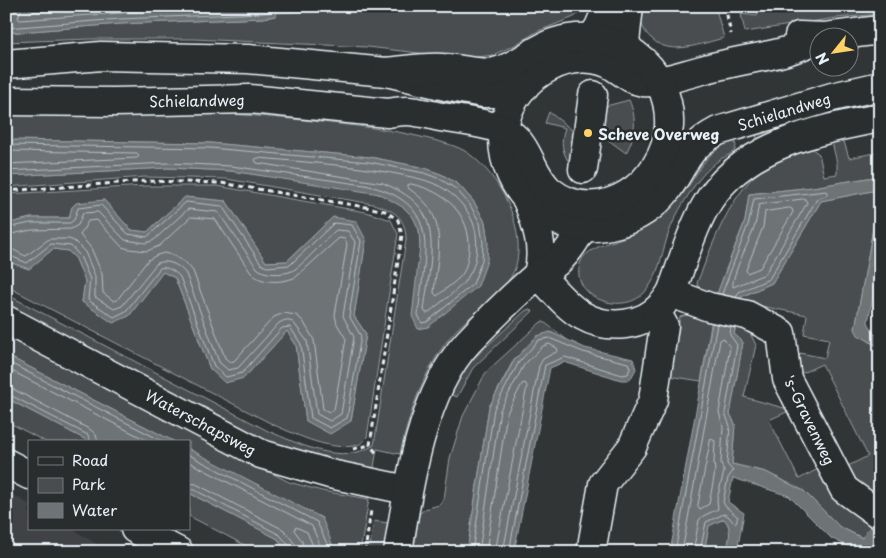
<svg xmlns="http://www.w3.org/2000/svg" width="886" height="558" viewBox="0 0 886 558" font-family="'Playpen Sans',sans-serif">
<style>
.built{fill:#3f4244}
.green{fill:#494d4f;stroke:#989fa4}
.water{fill:#6e7376;stroke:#9fa5aa}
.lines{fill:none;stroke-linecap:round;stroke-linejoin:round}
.shore{stroke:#b7bfc4;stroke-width:1}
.minor-casing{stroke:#e8f1f8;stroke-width:31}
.major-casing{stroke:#e8f1f8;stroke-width:31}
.path{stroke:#e8f1f8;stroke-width:3;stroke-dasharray:5 4;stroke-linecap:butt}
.minor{stroke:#2a2d2e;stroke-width:28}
.major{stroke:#2a2d2e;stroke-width:28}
.poi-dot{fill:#ffd166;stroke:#2a2d2e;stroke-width:2}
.labels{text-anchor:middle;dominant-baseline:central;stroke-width:5;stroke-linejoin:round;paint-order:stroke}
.street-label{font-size:15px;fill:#e8f1f8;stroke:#2a2d2e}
.poi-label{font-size:15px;font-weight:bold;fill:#e8f1f8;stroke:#2a2d2e;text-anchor:start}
</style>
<rect width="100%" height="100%" fill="#323536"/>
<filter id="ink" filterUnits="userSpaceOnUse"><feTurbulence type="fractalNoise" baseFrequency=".02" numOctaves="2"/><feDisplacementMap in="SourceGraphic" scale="10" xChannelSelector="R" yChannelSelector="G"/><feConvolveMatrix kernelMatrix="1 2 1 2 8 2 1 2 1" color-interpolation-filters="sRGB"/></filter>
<g filter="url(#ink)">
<path class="built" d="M 6,491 L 29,504 L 29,529 L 72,529 L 111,552 L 6,552 Z"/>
<g class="green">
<path d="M 370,6 L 519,6 L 555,10 L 556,6 L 588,6 L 574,17 L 536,32 L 515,45 L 493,55 L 471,58 L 444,56 L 368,47 L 194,39 L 90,39 L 6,42 L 6,33 L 120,24 L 263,18 L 276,16 L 276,13 Z"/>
<path d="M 642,6 L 715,6 L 724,38 C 702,43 671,57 652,39 C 647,35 643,29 641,22 C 640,17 642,11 642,6 Z"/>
<path d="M 880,6 L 880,14 L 836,18 L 745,32 L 741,14 L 757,16 L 758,8 Z"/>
<path d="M 880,96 L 880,103 L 838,113 L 757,139 L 755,131 Z"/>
<path d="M 600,100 L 606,106 L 629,100 C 637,118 636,135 626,153 L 596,131 Z"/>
<path d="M 6,109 C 71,110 136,109 200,112 C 250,115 299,119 348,125 C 377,128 402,132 429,139 C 442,142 458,146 468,153 C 499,175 524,223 517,261 C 512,292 469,313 450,337 C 423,372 410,411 400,454 L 377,449 L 373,473 L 276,447 L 6,306 L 6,294 L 268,431 C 300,444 341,466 374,445 L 406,240 C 406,216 393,210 373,204 L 226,179 L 146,177 L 6,187 L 6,176 L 168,168 L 231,171 L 365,190 C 385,195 413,206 419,230 C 420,235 419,241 420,246 L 488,243 L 485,222 L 474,202 L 459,185 L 443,175 L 425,168 L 370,157 L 210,143 L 6,140 Z"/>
<path d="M 549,112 L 580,136 L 570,164 C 562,152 560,142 565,128 L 545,123 Z"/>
<path d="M 843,138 L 849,158 L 880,152 L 880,176 L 813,187 L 749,194 L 745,221 L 726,269 L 716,298 L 700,292 L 697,283 C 710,251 721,218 743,189 C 746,185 749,181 753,177 C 770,163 791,155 812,149 L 819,154 L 824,176 L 837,174 L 837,163 L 832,142 Z"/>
<path d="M 734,139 C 735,142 737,146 735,150 C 732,154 724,157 719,160 C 707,169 697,181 689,194 C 680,208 672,222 667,238 C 661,257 658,278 644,293 C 621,317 567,296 581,261 C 587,247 617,241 630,235 C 650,226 668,213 681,196 C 702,169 701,156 734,139 Z"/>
<path d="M 146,186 L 217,186 L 366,212 L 391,220 L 398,234 L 367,437 C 364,440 361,444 358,445 C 332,452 297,435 274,425 L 6,286 L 6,257 L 12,263 L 29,269 L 53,249 L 68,251 L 76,259 L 85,281 L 82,302 L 129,316 L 163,272 L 175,278 L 210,369 L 244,378 L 287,331 L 296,345 L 306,421 L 351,421 L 366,334 L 354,316 L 366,240 L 333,217 L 287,261 L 266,262 L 226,201 L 185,197 L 147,232 L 131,230 L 104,200 L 72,207 L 69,218 L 31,218 L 6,224 L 6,194 Z"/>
<path d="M 872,191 L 879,195 L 855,329 L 871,343 L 880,347 L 880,504 L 857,487 L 846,467 L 868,456 L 822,364 L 800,374 L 796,367 L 800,353 L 825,358 L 829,339 L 804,334 L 807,315 L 740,302 L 741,297 L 772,283 L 821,201 Z"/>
<path d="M 529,309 L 533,311 L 473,368 L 457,397 L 450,394 L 464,370 L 474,358 L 525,311 Z"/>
<path d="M 686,315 L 712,319 L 701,381 L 668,376 L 680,317 Z"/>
<path d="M 541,322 L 544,322 L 570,342 L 550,332 L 514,359 L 489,407 L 467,552 L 413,552 L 419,514 L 425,509 L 439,505 L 444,499 L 450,458 L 463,416 L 486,372 Z"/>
<path d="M 736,326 L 747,327 L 756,345 L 744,397 L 791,410 L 769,420 L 799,479 L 820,468 L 872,524 L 863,538 L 840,527 L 804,491 L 766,472 L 732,464 L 735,424 L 730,414 L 743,342 L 734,334 Z"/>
<path d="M 6,336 L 289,482 L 322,491 L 369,499 L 360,552 L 331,552 L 332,544 L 189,449 L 189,442 L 175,442 L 6,355 Z"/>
<path d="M 6,398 L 90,442 L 46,442 L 6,421 Z"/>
<path d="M 189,493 L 278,539 L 286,552 L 248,552 L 250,548 L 189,516 Z"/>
<path d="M 724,519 C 733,528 729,541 727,552 L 704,552 L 709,525 Z"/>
<path d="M 374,521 L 388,523 L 385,552 L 369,552 Z"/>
</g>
<g class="water">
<path d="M 30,6 L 276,6 L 276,16 L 263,18 L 120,24 L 6,33 L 6,9 Z"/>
<path d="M 6,140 L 210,143 L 370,157 L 425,168 L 443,175 L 459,185 L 474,202 L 485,222 L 488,243 L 487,261 L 478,286 L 428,327 L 418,329 L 412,316 L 420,246 L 419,230 L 413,217 L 404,208 L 380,194 L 231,171 L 168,168 L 6,176 Z"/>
<path d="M 880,176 L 880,260 L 868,322 L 874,334 L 880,336 L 880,347 L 858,335 L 855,329 L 879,195 L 872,191 L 821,201 L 772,283 L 741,297 L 734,334 L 743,342 L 730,414 L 735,424 L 732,464 L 766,472 L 804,491 L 840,527 L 862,538 L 880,513 L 880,552 L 859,552 L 831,538 L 789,496 L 733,478 L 728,502 L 744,513 L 738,546 L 728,544 C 730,536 731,525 724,519 L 709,526 L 704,552 L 670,552 L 718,291 L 745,221 L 749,194 L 813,187 Z"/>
<path d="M 185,197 L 226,201 L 266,262 L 287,261 L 333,217 L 356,221 L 366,240 L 354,316 L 366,334 L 351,421 L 330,434 L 306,421 L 296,345 L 287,331 L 244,378 L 225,383 L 210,369 L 175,278 L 163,272 L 129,316 L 113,323 L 82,302 L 85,281 L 76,259 L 68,251 L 53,249 L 29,269 L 12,263 L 6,257 L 6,224 L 31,218 L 69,218 L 72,207 L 76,203 L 104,200 L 131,230 L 147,232 Z"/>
<path d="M 550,332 L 585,348 L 633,359 L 636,369 L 630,380 L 621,380 L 564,362 L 550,368 L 514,552 L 467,552 L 489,407 L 515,359 L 537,336 Z"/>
<path d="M 6,355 L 175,442 L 90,442 L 6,398 Z"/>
<path d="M 189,449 L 322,518 L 332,544 L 331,552 L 286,552 L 278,539 L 189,493 Z"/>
</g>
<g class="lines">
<g class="shore">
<path d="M 22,6 L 18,18 L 20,20 L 119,13 L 264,6"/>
<path d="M 30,6 L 30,10 L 32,12 L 106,6"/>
<path d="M 6,28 L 120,19 L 262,13 L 270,12 L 271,6"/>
<path d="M 6,145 L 210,148 L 369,162 L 424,173 L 440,179 L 456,189 L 470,205 L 480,223 L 483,243 L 482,260 L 473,284 L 427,322 L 422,323 L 418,315 C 424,254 445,203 365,185 L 231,166 L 168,163 L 6,171"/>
<path d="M 6,151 L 137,153 L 139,156 L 137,158 L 6,164"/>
<path d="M 258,158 C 304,162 351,165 397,174 C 411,177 425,179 437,185 C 456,194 473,213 476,234 C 481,278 459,287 428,313 L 426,313 L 424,310 C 427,282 439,238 423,212 C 415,198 397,189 383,183 L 257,163 L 255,160 Z"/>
<path d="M 411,184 C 445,191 471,214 469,250 C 468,258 466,270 461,276 C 454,283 444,290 437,296 L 434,293 C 436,266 446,230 428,206 C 423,199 415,193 408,188 L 408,185 Z"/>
<path d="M 805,199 L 807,203 L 765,274 L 733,287 C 731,275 751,239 755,225 C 757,218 757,212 759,205 Z"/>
<path d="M 790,208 L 792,209 L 793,212 L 760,268 L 747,273 L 746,270 L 763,227 L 765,212 Z"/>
<path d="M 191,217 L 215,219 L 251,273 C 261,284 283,283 296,277 L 339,238 L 345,239 L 347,244 L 335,315 L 337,324 L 346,339 L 334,410 L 329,412 L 323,409 L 314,340 L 303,321 L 296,315 L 284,313 L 274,317 L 234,361 L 230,362 L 225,358 L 193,271 L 186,263 L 172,255 L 164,253 L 157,255 L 148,260 L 117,300 L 114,301 L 103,293 L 102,274 L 91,248 L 80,235 L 88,221 L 97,220 L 122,247 L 129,249 L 147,251 L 159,246 Z"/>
<path d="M 880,221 L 872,265 L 874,268 L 880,267"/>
<path d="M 6,228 L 31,223 L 70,223 L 74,220 L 78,208 L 101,205 L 128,234 L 147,237 L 186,202 L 222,206 L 262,265 L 267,267 L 290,265 L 334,223 L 352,225 L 361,241 L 349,316 L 361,336 L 347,418 L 330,428 L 311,418 L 301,344 L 290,327 L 282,328 L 242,373 L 226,377 L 214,366 L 180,277 C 176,272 167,266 160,268 L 126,311 L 114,317 L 88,300 L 90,279 L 80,256 L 71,246 L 51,244 L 27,263 L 6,254"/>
<path d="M 6,235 L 32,230 L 71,229 L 78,225 L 83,213 L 98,212 L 125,240 L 146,243 L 154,240 L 188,209 L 218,212 L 257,268 C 264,275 282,275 292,271 C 301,267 327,238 336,230 L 348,231 L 355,242 L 343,316 L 354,337 L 341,414 L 330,421 L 317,414 L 307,341 L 293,322 L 285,320 L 279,323 L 238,368 L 228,370 L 219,362 L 186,274 C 180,265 167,259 157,263 L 122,306 L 114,309 L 95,297 L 95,276 L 85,252 L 74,241 L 69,239 L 49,239 L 26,256 C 19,254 14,248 6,248"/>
<path d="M 722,294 L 749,222 L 754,199 L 827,191 L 827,195 L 817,199 L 769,279 L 739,292 L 736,297"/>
<path d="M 6,361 L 164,442"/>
<path d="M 6,368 L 150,442"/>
<path d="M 6,388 L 13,389 L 91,430 L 96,435 L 98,442"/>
<path d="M 6,394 L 10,395 L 88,435 L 91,442"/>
<path d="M 711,439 L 715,441 L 714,463 L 715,472 L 709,504 L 700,509 L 698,506 Z"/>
<path d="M 189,455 L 317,522 L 327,544 L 326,552"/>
<path d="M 189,462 L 312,526 L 320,545 L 320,552"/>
<path d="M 189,483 L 196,484 L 284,530 L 295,544 L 297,552"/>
<path d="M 189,489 L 193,489 L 280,535 L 290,547 L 290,552"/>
<path d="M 304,552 L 302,541 L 294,530 L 296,527 L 307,532 L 313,546 L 312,552"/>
<path d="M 472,552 L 494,409 L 519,362 L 539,340 L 549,338 L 583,352 L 628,363 L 630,368 L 628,374 L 622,375 L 565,357 L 545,365 L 509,552"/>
<path d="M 479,552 L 500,410 L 524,365 L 543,346 L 549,344 L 557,348 L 558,351 L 543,359 L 539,366 L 503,552"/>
<path d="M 486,552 L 507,413 L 522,384 L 525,383 L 527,386 L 495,552"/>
<path d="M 675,552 L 717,324"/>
<path d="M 682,552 L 720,340 L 723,338 L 730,347 L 719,412 L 723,427 L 721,463 L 724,472 L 717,499 L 718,509 L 703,516 L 699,520 L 693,552"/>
<path d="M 700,552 L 706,522 L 724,514 L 728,516 L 735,524 L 738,517 L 725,506 L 723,502 L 728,478 L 733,471 L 727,464 L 730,426 L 725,413 L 737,345 L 730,335 L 731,327"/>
</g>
<defs>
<g id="minor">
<path d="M 629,6 L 625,42 L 630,51"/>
<path d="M 592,38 L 599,27 L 608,6"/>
<path d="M 583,169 L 593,95"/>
<path d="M 527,200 C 537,224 545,249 538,274"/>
<path d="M 538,274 C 552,288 566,307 583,316 C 608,330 643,327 662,305 C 665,302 668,297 671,293 C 682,265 690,233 705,207 C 739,146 816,130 880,118"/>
<path d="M 671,293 L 709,307 L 747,315 L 781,333 L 787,379 L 844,489 L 880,515"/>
<path d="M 6,320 L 261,454 L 330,474 L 407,490"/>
<path d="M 6,463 L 29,475"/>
<path d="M 135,529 L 179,552"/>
<path d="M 398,552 C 408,487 422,391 468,342 C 490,319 513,296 536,276 C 541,272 547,269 552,266 C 566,256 575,241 583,227"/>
<path d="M 591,552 L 603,484 L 632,447 L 653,400 L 664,326 L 656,311"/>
</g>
<g id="major">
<path d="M 799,36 L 825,37 L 880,30"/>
<path d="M 818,39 C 806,44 793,50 779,53 C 753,59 727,63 702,70 C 685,74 659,84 643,82 C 632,80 625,74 616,68 C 596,54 569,57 548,68 C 456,119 519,252 618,223 C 637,218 655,206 667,190 C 686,164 685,148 718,131 L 832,97 L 880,86"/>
<path d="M 6,64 L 101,56 L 248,59 L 386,72 L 445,86 L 483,93 L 504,93 L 525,86"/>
<path d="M 6,101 L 114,102 L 250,99 L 388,113 C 394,112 400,111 406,111 C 416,111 427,114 436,116 C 456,120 493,123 509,133 C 530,147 531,175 550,191 C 600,231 666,182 669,126 C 672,65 613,24 556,42 C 534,48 518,67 495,72 C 478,75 460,68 443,68 C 424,67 405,70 386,72"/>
</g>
</defs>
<use href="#minor" class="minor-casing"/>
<use href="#major" class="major-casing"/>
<g class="path">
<path d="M 725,6 L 731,34"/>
<path d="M 6,191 L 146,181 L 221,183 L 371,208 L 385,211 L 398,220 L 402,235 L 370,445 L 378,455"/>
<path d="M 353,449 L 370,445"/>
<path d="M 365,552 L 371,510"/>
</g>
<use href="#minor" class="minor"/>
<use href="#major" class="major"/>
</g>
</g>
<circle class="poi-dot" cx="588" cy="133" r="5"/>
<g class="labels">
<g class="street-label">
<text transform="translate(197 100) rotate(-1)">Schielandweg</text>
<text transform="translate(784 111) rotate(-17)">Schielandweg</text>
<text transform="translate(810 420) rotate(64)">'s-Gravenweg</text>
<text transform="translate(201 422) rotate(28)">Waterschapsweg</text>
</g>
<g class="poi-label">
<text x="598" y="133">Scheve Overweg</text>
</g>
</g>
<rect width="886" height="558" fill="none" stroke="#2a2d2e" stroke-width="25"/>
<rect x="12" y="12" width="861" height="533" fill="none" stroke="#e8f1f8" stroke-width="2" filter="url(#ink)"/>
<rect x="28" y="440" width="162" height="90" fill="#2a2d2e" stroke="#767b7f"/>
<rect x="38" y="457" width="25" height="8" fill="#2a2d2e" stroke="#767b7f"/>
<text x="72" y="466" font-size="15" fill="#e8f1f8">Road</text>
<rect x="38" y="478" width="25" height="15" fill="#494d4f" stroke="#767b7f"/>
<text x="72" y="490" font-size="15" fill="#e8f1f8">Park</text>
<rect x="38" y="503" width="25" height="15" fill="#6e7376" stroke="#767b7f"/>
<text x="72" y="516" font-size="15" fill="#e8f1f8">Water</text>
<g transform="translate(834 52) rotate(240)"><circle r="24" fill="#2a2d2e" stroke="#767b7f"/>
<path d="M0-4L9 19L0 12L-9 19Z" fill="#ffd166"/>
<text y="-8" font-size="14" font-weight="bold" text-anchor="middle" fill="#e8f1f8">N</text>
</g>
</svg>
